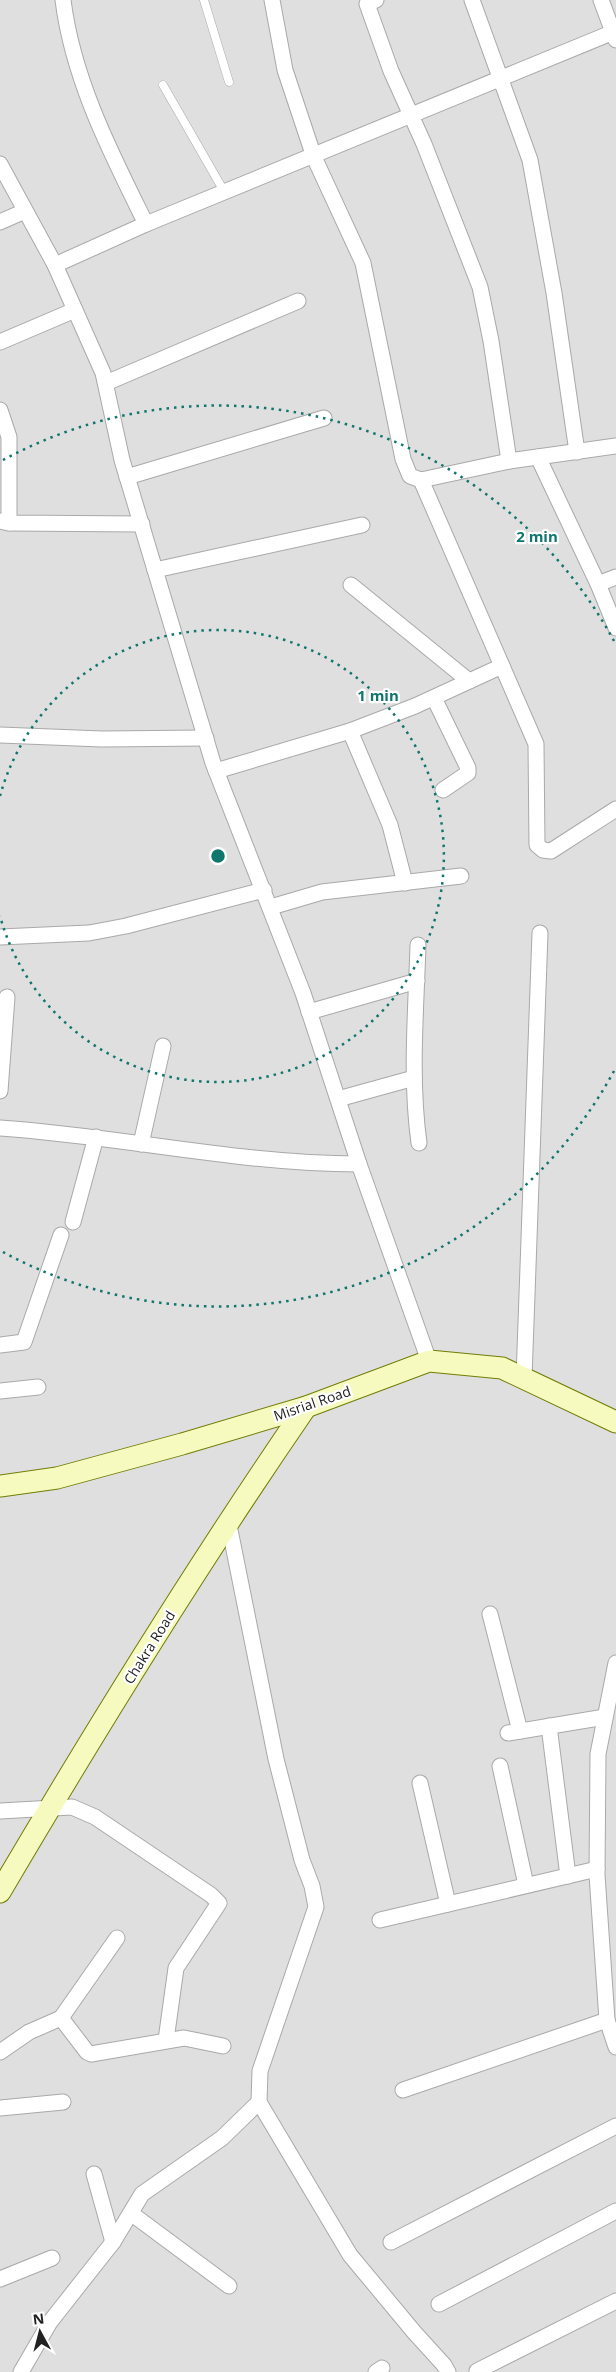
<svg xmlns="http://www.w3.org/2000/svg" width="616" height="2372" viewBox="0 0 616 2372" font-family="'Open Sans',sans-serif">
<style>
.residential{fill:#e0dfdf}
.lines{fill:none;stroke-linecap:round;stroke-linejoin:round}
.lane-casing{stroke:#a9a9a9;stroke-width:9}
.street-casing{stroke:#a9a9a9;stroke-width:17}
.secondary-casing{stroke:#707d05;stroke-width:23}
.lane{stroke:#fff;stroke-width:8}
.street{stroke:#fff;stroke-width:15}
.secondary{stroke:#f7fabf;stroke-width:21}
.ring{fill:none;stroke:#0f766e;stroke-width:2.5;stroke-dasharray:2.5 5}
.labels{text-anchor:middle;dominant-baseline:central;stroke-width:4.5;stroke-linejoin:round;paint-order:stroke}
.street-label{font-size:14px;fill:#222;stroke:#fff}
.centre{fill:#0f766e;stroke:#fff;stroke-width:2.5}
.ring-label{font-size:15px;text-anchor:middle;font-weight:bold;fill:#0f766e;stroke:#fff;stroke-width:4.5;stroke-linejoin:round;paint-order:stroke}
</style>
<rect width="100%" height="100%" fill="#f2efe9"/>
<rect class="residential" x="0" y="0" width="616" height="2372"/>
<g class="lines">
<defs>
<g id="lane">
<path d="M 204,0 L 229,82"/>
<path d="M 163,85 L 225,193"/>
</g>
<g id="street">
<path d="M 63,0 C 73,80 111,153 146,224 L 616,31"/>
<path d="M 272,0 L 285,70 L 314,157 L 363,263 L 403,459 L 410,476 L 421,480 L 509,461 L 616,446"/>
<path d="M 376,0 L 367,4 L 391,71 L 424,144 L 480,287 L 491,341 L 509,461"/>
<path d="M 472,0 L 530,160 L 554,293 L 577,452"/>
<path d="M 601,0 L 616,40"/>
<path d="M 0,164 L 55,265 L 103,373 L 122,460 L 213,763 L 303,993 L 359,1164 L 429,1361"/>
<path d="M 0,222 L 25,211"/>
<path d="M 55,265 L 146,224"/>
<path d="M 0,342 L 75,310"/>
<path d="M 106,383 L 298,301"/>
<path d="M 0,410 L 9,437 L 9,523"/>
<path d="M 538,457 L 598,584 L 616,628"/>
<path d="M 127,477 L 324,418"/>
<path d="M 421,480 L 536,744 L 537,845 L 543,850 L 551,851 L 616,809"/>
<path d="M 0,521 L 9,523 L 142,524"/>
<path d="M 155,570 L 362,525"/>
<path d="M 598,584 L 616,577"/>
<path d="M 351,585 L 469,681"/>
<path d="M 434,698 L 468,768 L 468,773 L 443,790"/>
<path d="M 350,731 L 390,825 L 405,883"/>
<path d="M 0,735 L 102,739 L 206,738"/>
<path d="M 216,771 L 350,731 L 415,706 L 502,666"/>
<path d="M 271,907 L 322,892 L 461,876"/>
<path d="M 0,937 L 89,933 L 126,926 L 264,890"/>
<path d="M 418,945 C 416,1011 410,1078 419,1143"/>
<path d="M 309,1012 L 417,981"/>
<path d="M 0,1091 L 7,997"/>
<path d="M 338,1099 L 414,1078"/>
<path d="M 0,1128 C 120,1136 238,1164 359,1164"/>
<path d="M 141,1144 L 163,1046"/>
<path d="M 73,1222 L 96,1137"/>
<path d="M 0,1345 L 24,1342 L 61,1235"/>
<path d="M 524,1378 L 540,933"/>
<path d="M 0,1391 L 38,1387"/>
<path d="M 228,1520 L 276,1759 L 302,1860 L 312,1886 L 316,1907 L 260,2071 L 259,2102 L 350,2255 L 414,2332 L 444,2365 L 448,2372"/>
<path d="M 490,1614 L 520,1731"/>
<path d="M 616,1663 L 598,1754 L 597,1875 L 607,2020 L 616,2047"/>
<path d="M 549,1726 L 568,1876"/>
<path d="M 508,1733 L 605,1717"/>
<path d="M 500,1766 L 526,1885"/>
<path d="M 420,1783 L 448,1904"/>
<path d="M 0,1811 L 72,1807 L 95,1817 L 211,1895 L 219,1903 L 176,1968 L 166,2040"/>
<path d="M 380,1920 L 597,1869"/>
<path d="M 61,2018 L 87,2052 L 91,2054 L 184,2038 L 223,2046"/>
<path d="M 0,2052 L 29,2032 L 61,2018 L 117,1938"/>
<path d="M 403,2090 L 607,2020"/>
<path d="M 0,2108 L 63,2102"/>
<path d="M 94,2174 L 113,2242"/>
<path d="M 132,2214 L 229,2286"/>
<path d="M 391,2242 L 616,2126"/>
<path d="M 0,2279 L 52,2258"/>
<path d="M 439,2304 L 616,2211"/>
<path d="M 477,2371 L 616,2301"/>
<path d="M 21,2372 L 50,2322 L 113,2242 L 142,2194 L 222,2138 L 259,2102"/>
<path d="M 376,2372 L 382,2368"/>
</g>
<g id="secondary">
<path d="M 0,1486 L 57,1478 L 182,1444 L 306,1407 L 429,1361 L 502,1368 L 616,1422"/>
<path d="M 0,1892 C 97,1727 198,1564 306,1407"/>
</g>
</defs>
<use href="#lane" class="lane-casing"/>
<use href="#street" class="street-casing"/>
<use href="#secondary" class="secondary-casing"/>
<use href="#lane" class="lane"/>
<use href="#street" class="street"/>
<use href="#secondary" class="secondary"/>
</g>
<g class="ring">
<path d="M0 796A226 226 0 1 1 0 916"/>
<path d="M614 1071A451 451 0 0 1 3 1252M3 460A451 451 0 0 1 614 641"/>
</g>
<g class="labels">
<g class="street-label">
<text transform="translate(312 1403) rotate(-19)">Misrial Road</text>
<text transform="translate(149 1647) rotate(-58)">Chakra Road</text>
</g>
</g>
<circle cx="218" cy="856" r="8" class="centre"/>
<g class="ring-label">
<text x="537" y="542">2 min</text>
<text x="378" y="701">1 min</text>
</g>
<g transform="translate(40 2332) rotate(353)" stroke="#ffffff" stroke-width="4" paint-order="stroke">
<path d="M0-4L9 19L0 12L-9 19Z" fill="#222222"/>
<text y="-8" font-size="14" font-weight="bold" text-anchor="middle" fill="#222222">N</text>
</g>
</svg>
